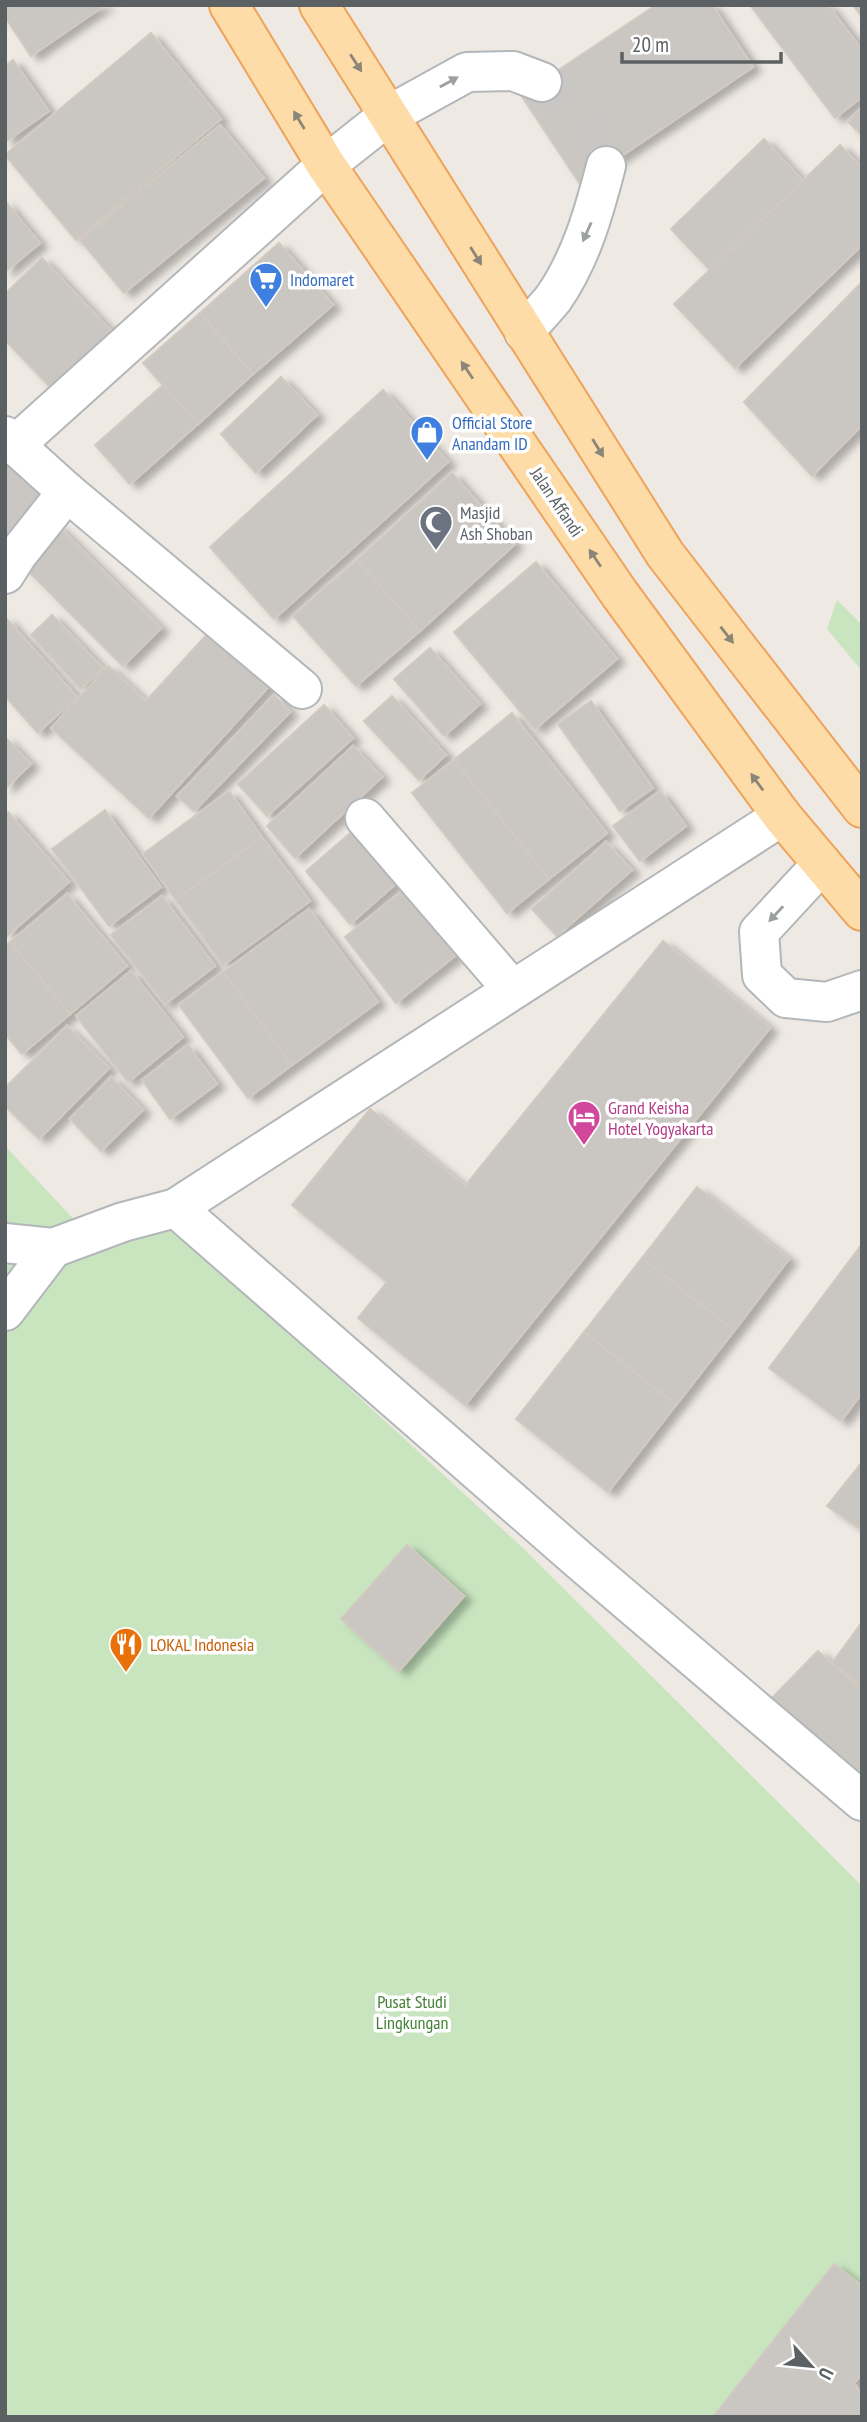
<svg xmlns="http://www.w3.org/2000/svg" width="867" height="2422" viewBox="0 0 867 2422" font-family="'PT Sans Narrow',sans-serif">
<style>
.green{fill:#c8e5c0}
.building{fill:#cac6c2;stroke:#d2c9c1;stroke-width:2;filter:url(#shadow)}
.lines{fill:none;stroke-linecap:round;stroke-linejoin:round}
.minor-tunnel{stroke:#c9c7c3;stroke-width:38;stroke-dasharray:38 19;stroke-linecap:butt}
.minor-casing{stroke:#b3b7ba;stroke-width:42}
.major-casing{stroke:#eea35b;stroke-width:42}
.minor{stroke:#fff;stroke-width:38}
.major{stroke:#fddca8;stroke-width:38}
.oneway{fill:#8c8678}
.oneway2{fill:#9da0a1}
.labels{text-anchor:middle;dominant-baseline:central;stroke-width:7;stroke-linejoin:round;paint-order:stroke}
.shop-label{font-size:18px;fill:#366cbe;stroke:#fff;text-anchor:start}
.street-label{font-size:18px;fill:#5b6163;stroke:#fff}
.worship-label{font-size:18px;fill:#5b616d;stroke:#fff;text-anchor:start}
.hotel-label{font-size:18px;fill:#b23c85;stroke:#fff;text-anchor:start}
.food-label{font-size:18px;fill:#c56008;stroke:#fff;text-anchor:start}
.park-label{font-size:18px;fill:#438035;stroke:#fff}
</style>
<defs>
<filter id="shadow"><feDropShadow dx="8" dy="4.5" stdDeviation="3.5" flood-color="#0004"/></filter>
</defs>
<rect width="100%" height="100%" fill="#eee9e3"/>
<g class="green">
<path d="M 837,600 L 862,625 L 862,671 L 827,629 Z"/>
<path d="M 5,1146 L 98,1245 L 146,1201 L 524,1549 L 862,1886 L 862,2328 L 830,2417 L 5,2417 Z"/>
</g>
<g class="building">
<path d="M 12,5 L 105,5 L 31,56 L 5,17 L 5,10 Z"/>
<path d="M 656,5 L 712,5 L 753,67 L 580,184 L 521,95 Z"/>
<path d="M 750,5 L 828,5 L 862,50 L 862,97 L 835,118 Z"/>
<path d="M 853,5 L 862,5 L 862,17 Z"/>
<path d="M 151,33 L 221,119 L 76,240 L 5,155 Z"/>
<path d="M 13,60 L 49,111 L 5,142 L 5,66 Z"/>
<path d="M 862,108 L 862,135 L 848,122 Z"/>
<path d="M 220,125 L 264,178 L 124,293 L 80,240 Z"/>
<path d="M 764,139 L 803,181 L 710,270 L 671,229 Z"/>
<path d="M 840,145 L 862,168 L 862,245 L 735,368 L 674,304 Z"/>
<path d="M 5,201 L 40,243 L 5,272 Z"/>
<path d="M 279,243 L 333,305 L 253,374 L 200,313 Z"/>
<path d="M 42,258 L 112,332 L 52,389 L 5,340 L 5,294 Z"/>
<path d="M 862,282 L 862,425 L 812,476 L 744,402 Z"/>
<path d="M 200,313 L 253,374 L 198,424 L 143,363 Z"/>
<path d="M 281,377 L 317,415 L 256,473 L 221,434 Z"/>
<path d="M 163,385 L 198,424 L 130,484 L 95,445 Z"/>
<path d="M 383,390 L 448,462 L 274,619 L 210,547 Z"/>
<path d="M 16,455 L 51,485 L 5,540 L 5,469 Z"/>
<path d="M 452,473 L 515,544 L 420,631 L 357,560 Z"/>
<path d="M 57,525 L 161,628 L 123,666 L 20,563 Z"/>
<path d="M 357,560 L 420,631 L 356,686 L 293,616 Z"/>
<path d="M 536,562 L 617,659 L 535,729 L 454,632 Z"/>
<path d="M 52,615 L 103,668 L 81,689 L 31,635 Z"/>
<path d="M 5,617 L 77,697 L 38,733 L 5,696 Z"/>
<path d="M 211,630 L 271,684 L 149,818 L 51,728 L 108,666 L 146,701 Z"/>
<path d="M 430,648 L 480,704 L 444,736 L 394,679 Z"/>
<path d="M 274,695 L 290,712 L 194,811 L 177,796 Z"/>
<path d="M 392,696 L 446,755 L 419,780 L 364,721 Z"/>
<path d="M 591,701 L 653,788 L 620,811 L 558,724 Z"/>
<path d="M 324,705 L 353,738 L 267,816 L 238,784 Z"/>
<path d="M 512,713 L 607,833 L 549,879 L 454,760 Z"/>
<path d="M 5,737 L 31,764 L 5,789 Z"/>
<path d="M 353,746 L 382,777 L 295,858 L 267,826 Z"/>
<path d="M 454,760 L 549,879 L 507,913 L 412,793 Z"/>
<path d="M 229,791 L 262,837 L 176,900 L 143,854 Z"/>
<path d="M 660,791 L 686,826 L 640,861 L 613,826 Z"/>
<path d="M 105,810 L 161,887 L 109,926 L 52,849 Z"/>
<path d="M 8,812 L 69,882 L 5,938 L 5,814 Z"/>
<path d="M 356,828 L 399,881 L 350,924 L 306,871 Z"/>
<path d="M 262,837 L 310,901 L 223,965 L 176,900 Z"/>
<path d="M 606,842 L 632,870 L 557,936 L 532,909 Z"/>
<path d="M 405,889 L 456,955 L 396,1003 L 345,937 Z"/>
<path d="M 67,894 L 127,966 L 70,1014 L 10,942 Z"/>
<path d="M 162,896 L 215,966 L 165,1004 L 111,935 Z"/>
<path d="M 309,909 L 378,1002 L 292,1065 L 223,972 Z"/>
<path d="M 663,941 L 770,1028 L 465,1405 L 358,1318 L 387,1282 L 292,1205 L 370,1109 L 465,1186 Z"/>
<path d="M 10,942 L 70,1014 L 22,1054 L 5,1034 L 5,946 Z"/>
<path d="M 131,971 L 183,1037 L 128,1082 L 76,1016 Z"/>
<path d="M 223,972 L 292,1065 L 248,1098 L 179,1005 Z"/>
<path d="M 67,1026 L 109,1068 L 39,1139 L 5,1106 L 5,1088 Z"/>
<path d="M 188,1045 L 217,1084 L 170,1119 L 142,1080 Z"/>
<path d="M 111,1077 L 143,1110 L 101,1151 L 70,1119 Z"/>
<path d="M 697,1187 L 789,1259 L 734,1331 L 642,1258 Z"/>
<path d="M 862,1244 L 862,1393 L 841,1421 L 769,1368 Z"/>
<path d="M 642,1258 L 734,1331 L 676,1405 L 584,1332 Z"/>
<path d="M 584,1332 L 676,1405 L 608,1492 L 516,1419 Z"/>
<path d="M 862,1462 L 862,1530 L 827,1506 Z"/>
<path d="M 407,1545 L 464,1596 L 399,1671 L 341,1619 Z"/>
<path d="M 862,1622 L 862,1687 L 832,1663 Z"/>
<path d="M 818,1651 L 862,1690 L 862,1777 L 769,1701 Z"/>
<path d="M 834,2264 L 862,2286 L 862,2374 L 854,2383 L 862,2395 L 862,2417 L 713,2417 Z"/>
</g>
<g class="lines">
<path class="minor-tunnel" d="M 542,82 C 577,107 592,126 606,166"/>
<defs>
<g id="minor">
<path d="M 524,332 C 533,321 544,310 553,299 C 581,259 594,212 606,166"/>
<path d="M 5,436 L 67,492 L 302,689"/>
<path d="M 15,445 L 326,165 L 389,115 L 467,72 L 513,71 L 542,82"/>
<path d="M 5,574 L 17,555 L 67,492"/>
<path d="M 365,818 L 512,989"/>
<path d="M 822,864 L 759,932 L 762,975 L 786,998 L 827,1002 L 862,990"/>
<path d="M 176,1208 L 579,1560 L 862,1801"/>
<path d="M 5,1243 L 53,1248 L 123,1222 L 176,1208 L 782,816"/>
<path d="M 5,1311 L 53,1248"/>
</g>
<g id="major">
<path d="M 229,5 L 326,165 L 619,593 L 782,816 L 862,911"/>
<path d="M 319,5 L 665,554 L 862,808"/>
</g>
</defs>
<use href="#minor" class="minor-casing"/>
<use href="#major" class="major-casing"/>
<use href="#minor" class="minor"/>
<use href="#major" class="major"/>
</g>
<defs><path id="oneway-solid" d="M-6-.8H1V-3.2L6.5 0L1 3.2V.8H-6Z" transform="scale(1.75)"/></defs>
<g class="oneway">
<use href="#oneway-solid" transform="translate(356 63) rotate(57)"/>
<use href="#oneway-solid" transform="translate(299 120) rotate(-121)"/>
<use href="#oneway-solid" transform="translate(476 256) rotate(58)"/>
<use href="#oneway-solid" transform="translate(467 370) rotate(-124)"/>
<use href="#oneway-solid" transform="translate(598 448) rotate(58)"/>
<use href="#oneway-solid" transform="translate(595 558) rotate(-124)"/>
<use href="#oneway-solid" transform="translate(727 635) rotate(52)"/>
<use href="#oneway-solid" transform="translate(757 782) rotate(-126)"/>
</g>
<g class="oneway2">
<use href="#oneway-solid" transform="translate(449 82) rotate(-29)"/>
<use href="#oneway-solid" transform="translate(587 232) rotate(114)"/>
<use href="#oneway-solid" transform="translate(776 914) rotate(133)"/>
</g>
<defs>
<symbol id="supermarket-pin" viewBox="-11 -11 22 30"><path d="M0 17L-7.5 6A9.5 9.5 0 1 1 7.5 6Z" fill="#3f7fe0" stroke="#fff"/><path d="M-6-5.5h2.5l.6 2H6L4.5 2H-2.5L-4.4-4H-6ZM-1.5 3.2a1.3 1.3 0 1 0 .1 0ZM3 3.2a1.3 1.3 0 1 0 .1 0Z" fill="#fff"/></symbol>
<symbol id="shop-pin" viewBox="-11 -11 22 30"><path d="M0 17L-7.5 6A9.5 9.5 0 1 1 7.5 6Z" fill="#3f7fe0" stroke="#fff"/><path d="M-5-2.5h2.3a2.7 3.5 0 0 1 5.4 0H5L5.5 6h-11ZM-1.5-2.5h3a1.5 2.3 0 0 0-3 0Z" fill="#fff"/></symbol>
<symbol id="mosque-pin" viewBox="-11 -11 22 30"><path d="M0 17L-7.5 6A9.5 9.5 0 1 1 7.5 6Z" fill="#6b7280" stroke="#fff"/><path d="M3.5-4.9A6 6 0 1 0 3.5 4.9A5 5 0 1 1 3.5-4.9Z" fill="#fff"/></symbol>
<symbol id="hotel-pin" viewBox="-11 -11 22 30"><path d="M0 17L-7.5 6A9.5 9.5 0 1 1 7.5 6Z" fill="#d1479c" stroke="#fff"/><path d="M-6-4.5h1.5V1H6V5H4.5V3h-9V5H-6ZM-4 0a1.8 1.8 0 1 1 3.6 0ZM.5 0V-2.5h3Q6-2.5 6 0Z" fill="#fff"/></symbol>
<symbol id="restaurant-pin" viewBox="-11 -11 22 30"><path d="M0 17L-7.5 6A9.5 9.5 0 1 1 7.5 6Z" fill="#e8710a" stroke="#fff"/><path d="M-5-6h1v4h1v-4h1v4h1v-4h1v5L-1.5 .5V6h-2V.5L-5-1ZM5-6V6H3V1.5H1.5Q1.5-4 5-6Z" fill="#fff"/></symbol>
</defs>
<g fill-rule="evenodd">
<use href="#supermarket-pin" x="247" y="260" width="38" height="52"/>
<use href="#shop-pin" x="408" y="413" width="38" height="52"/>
<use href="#mosque-pin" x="417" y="503" width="38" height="52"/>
<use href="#hotel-pin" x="565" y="1098" width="38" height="52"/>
<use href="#restaurant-pin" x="107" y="1625" width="38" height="52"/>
</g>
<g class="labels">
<g class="shop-label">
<text x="290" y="279">Indomaret</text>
<text x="452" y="422">Official Store<tspan x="452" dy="21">Anandam ID</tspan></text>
</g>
<g class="street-label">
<text transform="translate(557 502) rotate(56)">Jalan Affandi</text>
</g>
<g class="worship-label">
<text x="460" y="512">Masjid<tspan x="460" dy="21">Ash Shoban</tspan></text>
</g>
<g class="hotel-label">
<text x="608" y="1107">Grand Keisha<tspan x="608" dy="21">Hotel Yogyakarta</tspan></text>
</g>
<g class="food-label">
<text x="150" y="1644">LOKAL Indonesia</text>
</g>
<g class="park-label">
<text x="412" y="2001">Pusat Studi<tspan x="412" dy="21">Lingkungan</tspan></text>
</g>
</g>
<rect width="867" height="2422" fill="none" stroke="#5b6163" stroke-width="14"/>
<g transform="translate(811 2366) rotate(117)" stroke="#ffffff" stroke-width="5" paint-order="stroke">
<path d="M0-5L12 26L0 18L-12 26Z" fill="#5b6163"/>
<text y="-10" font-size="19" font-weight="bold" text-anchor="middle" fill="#5b6163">U</text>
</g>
<path d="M622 52v10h159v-10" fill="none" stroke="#5b6163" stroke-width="3.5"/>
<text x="632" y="52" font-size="21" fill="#5b6163" stroke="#ffffff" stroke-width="5" paint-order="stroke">20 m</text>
</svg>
